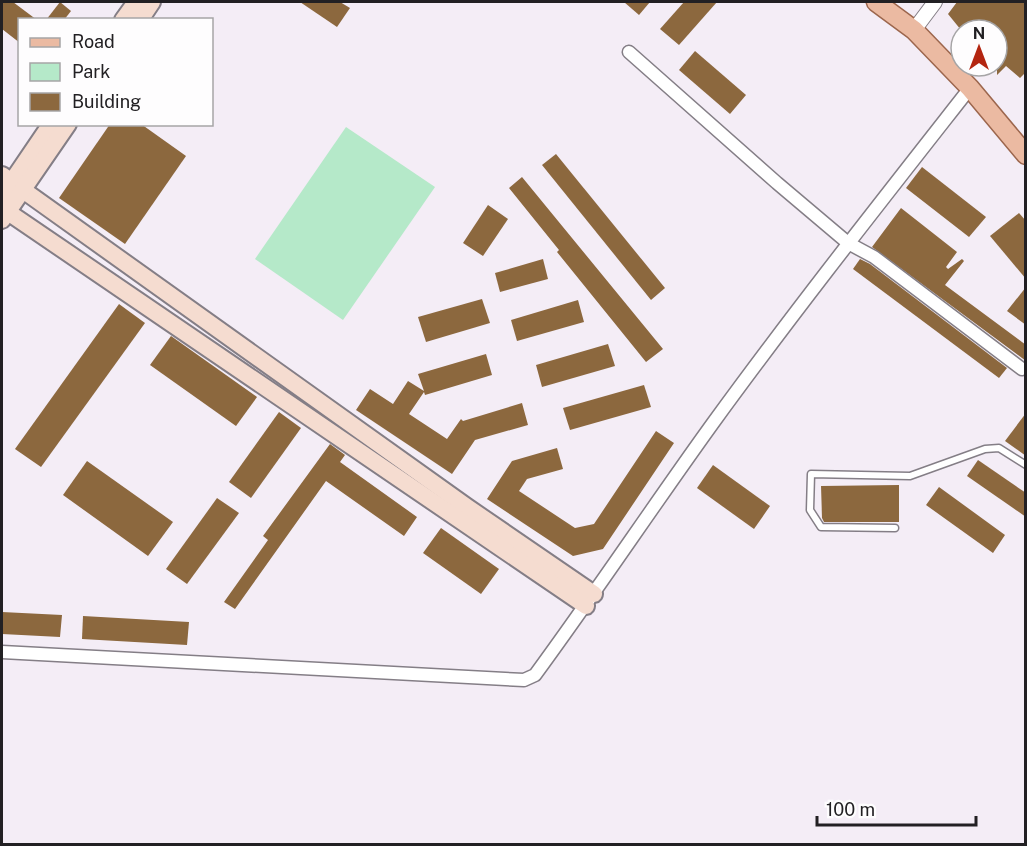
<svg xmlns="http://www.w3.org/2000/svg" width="1027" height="846" viewBox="0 0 1027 846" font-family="'Public Sans',sans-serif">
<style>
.green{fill:#b5e9c9}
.building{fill:#8c683e}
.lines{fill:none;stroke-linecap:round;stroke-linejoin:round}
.service-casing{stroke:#847e86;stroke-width:9}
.minor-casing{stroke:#847e86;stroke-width:15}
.tertiary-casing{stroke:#847e86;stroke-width:16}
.secondary-casing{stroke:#847e86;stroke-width:20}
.primary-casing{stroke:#9c664d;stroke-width:21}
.service{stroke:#fff;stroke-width:6}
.minor{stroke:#fff;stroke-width:12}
.tertiary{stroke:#fff;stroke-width:14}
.secondary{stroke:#f5dcd0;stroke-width:16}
.primary{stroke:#ebbaa2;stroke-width:18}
</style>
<rect width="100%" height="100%" fill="#f4edf6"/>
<path class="green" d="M 346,127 L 435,187 L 343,320 L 255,259 Z"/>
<g class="building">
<path d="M 2,2 L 13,2 L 37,20 L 20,20 L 20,43 L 2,29 Z"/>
<path d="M 60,2 L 71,11 L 64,20 L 46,20 Z"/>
<path d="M 300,2 L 340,2 L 350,8 L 337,27 Z"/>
<path d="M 624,2 L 650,2 L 639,15 Z"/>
<path d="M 684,2 L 717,2 L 679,45 L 660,29 Z"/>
<path d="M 957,2 L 1026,2 L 1026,72 L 1020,78 L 1006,66 L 997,75 L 997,30 L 961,30 L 948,14 Z"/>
<path d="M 695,51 L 746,95 L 730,114 L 679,70 Z"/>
<path d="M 110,124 L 141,124 L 186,156 L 125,244 L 59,198 Z"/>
<path d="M 556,154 L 665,288 L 651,300 L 542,165 Z"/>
<path d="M 922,167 L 986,217 L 969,237 L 906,188 Z"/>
<path d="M 522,177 L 663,349 L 646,362 L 557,252 L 559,250 L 509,188 Z"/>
<path d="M 488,205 L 508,219 L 483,256 L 463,243 Z"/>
<path d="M 901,208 L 957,252 L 946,267 L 948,269 L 962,259 L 964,261 L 945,285 L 1026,345 L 1026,361 L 872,247 Z"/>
<path d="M 1019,213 L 1026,221 L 1026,279 L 990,236 Z"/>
<path d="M 543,259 L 548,279 L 500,292 L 495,273 Z"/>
<path d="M 860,259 L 870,264 L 1007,368 L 999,378 L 853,269 Z"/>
<path d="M 1026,287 L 1026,325 L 1007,311 Z"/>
<path d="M 482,299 L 490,323 L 426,342 L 418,317 Z"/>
<path d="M 578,300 L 584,322 L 517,341 L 511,320 Z"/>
<path d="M 119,304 L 145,323 L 41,467 L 15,449 Z"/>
<path d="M 171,336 L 257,397 L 236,426 L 150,365 Z"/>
<path d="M 608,344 L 615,366 L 542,387 L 536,365 Z"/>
<path d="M 486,354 L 492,375 L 425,395 L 424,392 L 409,414 L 447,439 L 461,419 L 463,421 L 522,403 L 528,425 L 475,440 L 452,474 L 356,410 L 370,389 L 393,404 L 408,381 L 424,391 L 418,374 Z"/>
<path d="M 644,385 L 651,407 L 570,430 L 563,408 Z"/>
<path d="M 279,412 L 301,428 L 251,498 L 229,482 Z"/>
<path d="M 1026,413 L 1026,456 L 1005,441 Z"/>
<path d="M 656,431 L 674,443 L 603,549 L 573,556 L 487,499 L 512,461 L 557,448 L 563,469 L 527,479 L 519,491 L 575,528 L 594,524 Z"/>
<path d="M 330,444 L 345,455 L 340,462 L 417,517 L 404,536 L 326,481 L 235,609 L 224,602 L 268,540 L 263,536 Z"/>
<path d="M 978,460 L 1026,493 L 1026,517 L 967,476 Z"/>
<path d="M 87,461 L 173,522 L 148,556 L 63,495 Z"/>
<path d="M 713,465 L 770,506 L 754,529 L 697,488 Z"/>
<path d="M 899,485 L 899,522 L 824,522 L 822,518 L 821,486 Z"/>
<path d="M 939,487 L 1005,535 L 993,553 L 926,505 Z"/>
<path d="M 217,498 L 239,513 L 187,584 L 166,569 Z"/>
<path d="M 441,528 L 499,569 L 481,594 L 423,553 Z"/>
<path d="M 2,612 L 62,615 L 60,637 L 2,634 Z"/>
<path d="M 83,616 L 189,622 L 187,645 L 82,639 Z"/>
</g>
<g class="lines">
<defs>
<path id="service" d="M 895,528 L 821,527 L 810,510 L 811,474 L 910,476 L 985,449 L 999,448 L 1026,465"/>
<g id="minor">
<path d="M 629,52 L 777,183 L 848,243 L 874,257 L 1022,369"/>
<path d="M 2,652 L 524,680 L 535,675 C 596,592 653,506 713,423 C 796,309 883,199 970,88"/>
</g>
<path id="tertiary" d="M 914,30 L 935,2"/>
<g id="secondary">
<path d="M 123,20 L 136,2"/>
<path d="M 140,20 L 152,2"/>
<path d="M 2,175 L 467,507 L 594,594"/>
<path d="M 2,196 L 51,124"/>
<path d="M 2,208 L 586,606"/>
<path d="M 2,220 L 68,124"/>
</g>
<path id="primary" d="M 876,2 L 914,30 L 970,88 L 1026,155"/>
</defs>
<use href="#service" class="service-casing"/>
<use href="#minor" class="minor-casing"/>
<use href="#tertiary" class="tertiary-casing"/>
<use href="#secondary" class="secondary-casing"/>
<use href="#primary" class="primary-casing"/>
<use href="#service" class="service"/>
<use href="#minor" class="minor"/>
<use href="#tertiary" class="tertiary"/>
<use href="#secondary" class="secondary"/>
<use href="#primary" class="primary"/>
</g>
<rect width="1027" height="846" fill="none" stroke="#222023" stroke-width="6"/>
<rect x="18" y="18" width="195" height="108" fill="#fefdfe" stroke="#a6a5a6" stroke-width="1.5"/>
<rect x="30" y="38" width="30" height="9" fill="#ebbaa2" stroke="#a6a5a6" stroke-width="1.5"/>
<text x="72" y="48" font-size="18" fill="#222023">Road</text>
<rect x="30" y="63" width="30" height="18" fill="#b5e9c9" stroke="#a6a5a6" stroke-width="1.5"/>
<text x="72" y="78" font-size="18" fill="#222023">Park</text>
<rect x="30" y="93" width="30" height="18" fill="#8c683e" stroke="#a6a5a6" stroke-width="1.5"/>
<text x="72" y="108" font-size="18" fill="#222023">Building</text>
<g transform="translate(979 48)"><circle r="28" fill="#fefdfe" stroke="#a6a5a6" stroke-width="1.5"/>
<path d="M0-4.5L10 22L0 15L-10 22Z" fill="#b32510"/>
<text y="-9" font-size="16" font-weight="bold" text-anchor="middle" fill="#222023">N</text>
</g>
<path d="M817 816v9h159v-9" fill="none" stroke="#222023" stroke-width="3"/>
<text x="826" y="816" font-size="18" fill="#222023" stroke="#fefdfe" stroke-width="4.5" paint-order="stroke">100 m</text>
</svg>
